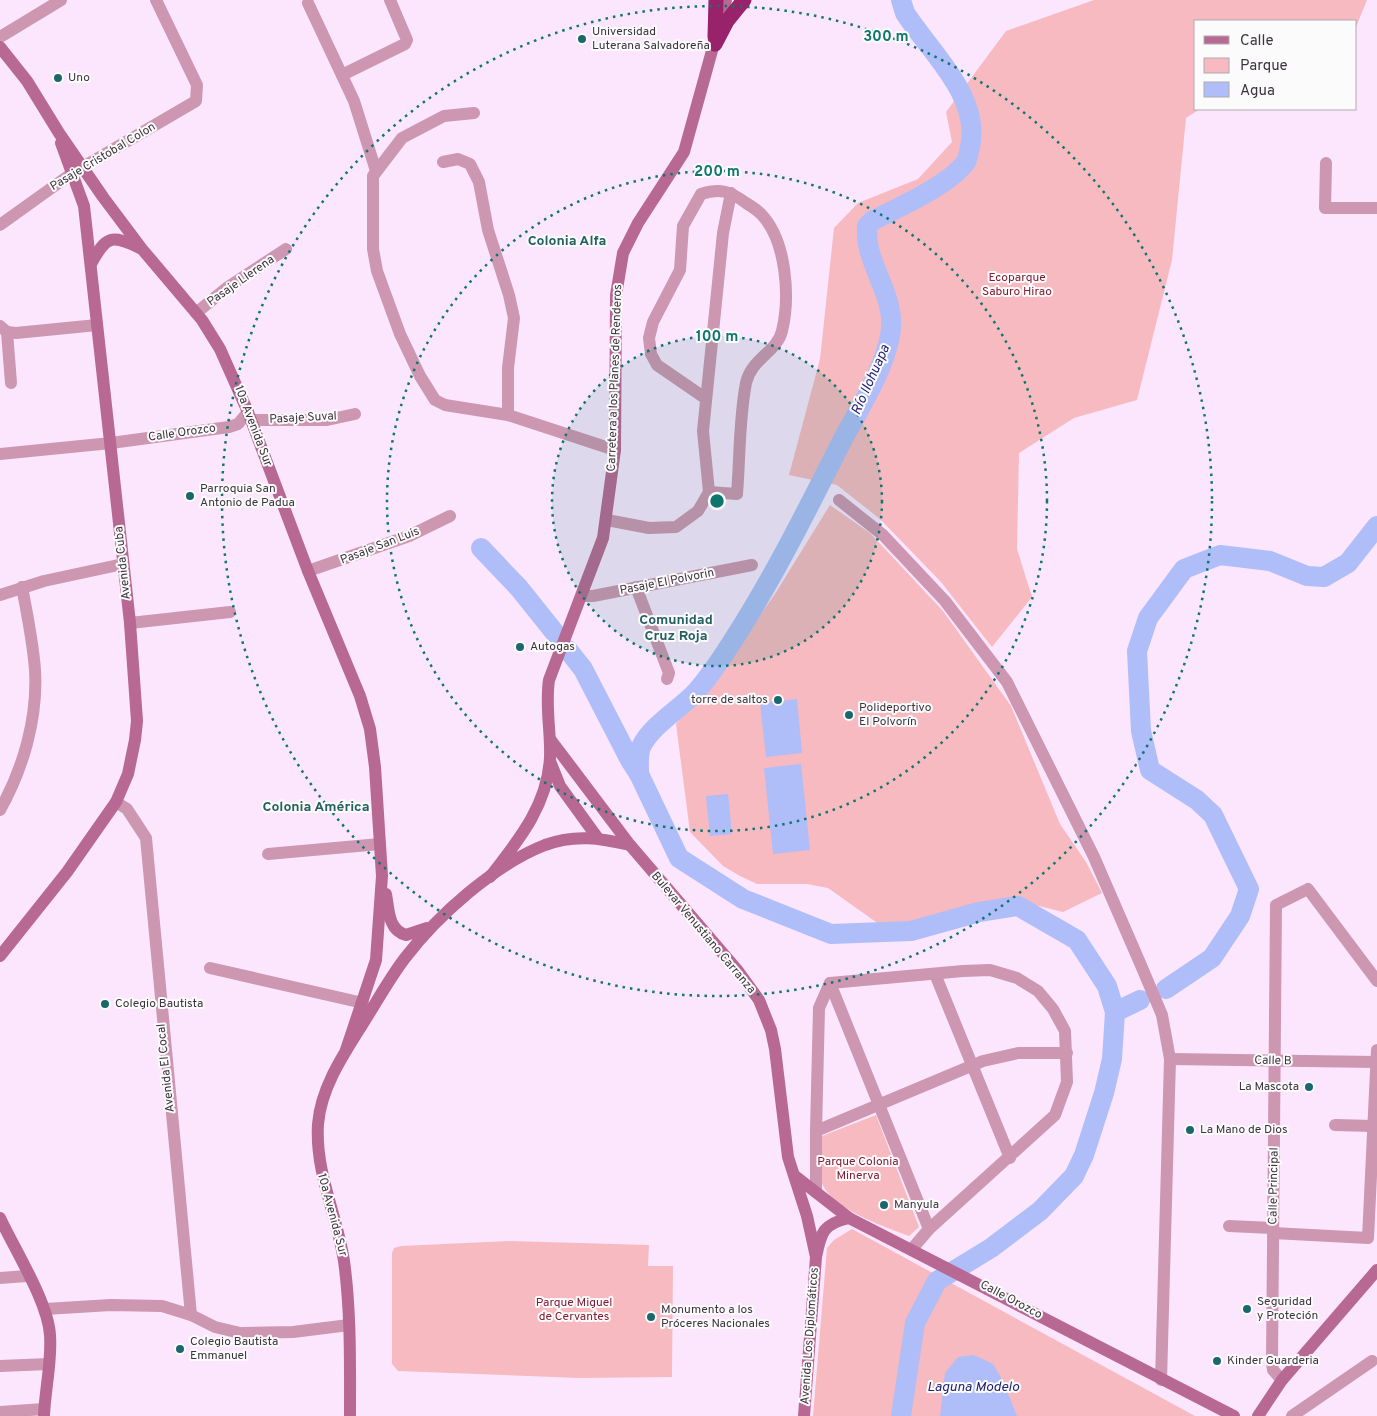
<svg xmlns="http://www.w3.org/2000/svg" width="1377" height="1416" viewBox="0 0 1377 1416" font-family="Overpass,sans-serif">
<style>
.green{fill:#f7bac0}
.water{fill:#afbdf8}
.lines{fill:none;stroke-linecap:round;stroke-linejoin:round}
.river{stroke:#afbdf8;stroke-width:20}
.street{stroke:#cd96b1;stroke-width:12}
.secondary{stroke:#b86993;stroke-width:12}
.highway{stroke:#98236b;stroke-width:15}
.ring{fill:none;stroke:#0f766e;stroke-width:2.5;stroke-dasharray:2.5 5}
.poi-dot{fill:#1a676c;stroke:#fbfbfb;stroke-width:2}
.labels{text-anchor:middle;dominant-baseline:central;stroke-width:4;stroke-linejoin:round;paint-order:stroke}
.poi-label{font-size:12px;fill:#3d333e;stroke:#fbfbfb;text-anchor:start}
.street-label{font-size:12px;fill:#3d333e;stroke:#fbfbfb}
.park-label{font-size:12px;fill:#821c35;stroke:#fbfbfb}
.neighbourhood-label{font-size:14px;font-weight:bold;fill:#255f62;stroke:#fbfbfb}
.water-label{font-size:14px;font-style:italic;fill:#1e1f71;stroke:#fbfbfb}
.centre{fill:#0f766e;stroke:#fbfbfb;stroke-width:2.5}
.ring-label{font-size:15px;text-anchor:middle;font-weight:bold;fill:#0f766e;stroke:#fbfbfb;stroke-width:4;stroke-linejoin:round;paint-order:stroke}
</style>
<rect width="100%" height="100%" fill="#fbe6fe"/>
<g class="green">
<path d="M 1094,0 L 1367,0 L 1356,27 L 1356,21 L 1196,21 L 1196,109 L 1200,109 L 1186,118 L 1172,260 L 1137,400 L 1074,418 L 1019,453 L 1017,549 L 1032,597 L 992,647 L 941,582 L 880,519 L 837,485 L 789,475 L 820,359 L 834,228 L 858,203 L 918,179 L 952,142 L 946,112 L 1006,31 Z"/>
<path d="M 830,505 L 870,533 L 943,611 L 1011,706 L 1060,824 L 1086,862 L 1102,893 L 1063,912 L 1023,902 L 965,910 L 912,926 L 883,927 L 828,888 L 807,884 L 757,884 L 740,876 L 723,866 L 690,832 L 676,724 L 729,659 L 775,594 Z"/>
<path d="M 876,1115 L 919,1227 L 909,1236 C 886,1227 824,1207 821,1178 C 819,1165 822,1149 822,1136 Z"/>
<path d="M 852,1229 L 1195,1416 L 813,1416 L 827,1248 L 834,1240 Z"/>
<path d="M 509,1241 L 649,1245 L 648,1266 L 673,1266 L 672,1377 L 579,1378 L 398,1371 L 392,1364 L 392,1253 L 394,1248 L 401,1246 Z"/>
</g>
<g class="water">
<path d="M 797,699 L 802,753 L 766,757 L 760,703 Z"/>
<path d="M 801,764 L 810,850 L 773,854 L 764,768 Z"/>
<path d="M 728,794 L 732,834 L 710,836 L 706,796 Z"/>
<path d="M 974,1355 L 993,1364 L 1003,1381 L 1017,1416 L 940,1416 L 945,1373 L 958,1357 Z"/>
</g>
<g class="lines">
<g class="river">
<path d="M 481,548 L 519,588 L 555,633"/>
<path d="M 568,650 L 583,669 L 630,760 L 639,774 L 679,858 L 743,899 L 831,934 L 911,931 L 979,912 L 1018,906 L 1077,940 L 1107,986 L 1115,1012 L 1112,1059 L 1104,1093 L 1084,1155 L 1074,1176 L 1040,1211 L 991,1248 L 937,1281 L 915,1323 L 901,1416"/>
<path d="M 639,774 C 639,765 638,755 641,747 C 651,726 678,710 694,694 C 709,678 721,659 732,642 C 774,577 808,508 843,439 C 860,407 883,372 890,336 C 898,295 864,266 867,226 L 872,221 C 899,207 948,186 966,162 C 968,158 969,152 970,147 C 981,96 930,52 905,13 L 901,0"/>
<path d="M 1166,989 L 1212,958 L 1240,916 L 1249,889 L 1213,815 L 1197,800 L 1150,770 L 1141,731 L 1137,651 L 1148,618 L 1184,569 L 1220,555 L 1270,561 L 1307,576 L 1324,577 L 1348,563 L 1377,526"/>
<path d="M 1115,1012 L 1140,1000"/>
</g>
<g class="street">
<path d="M 308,3 L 354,101 L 376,171"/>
<path d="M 0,37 L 61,0"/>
<path d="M 342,75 L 405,44 L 407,40 L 390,0"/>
<path d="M 474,113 L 444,116 L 402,138 L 373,176 L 373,249 L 377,271 L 400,334 L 420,376 L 435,400 L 445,405 L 508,415 L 615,450"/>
<path d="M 443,162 L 458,159 L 470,164 L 479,182 L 488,230 L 509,295 L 514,318 L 508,368 L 508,415"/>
<path d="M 1326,163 L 1325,208 L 1377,208"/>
<path d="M 0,225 L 71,174 L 196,101 L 197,85 L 156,0"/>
<path d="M 196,313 L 228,287 L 286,249"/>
<path d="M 0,326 L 7,332 L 16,333 L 97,325"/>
<path d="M 7,332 L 11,383"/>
<path d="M 705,398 L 657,365 L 651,354 L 649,338 L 653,322 L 680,270 L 683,226 L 701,194 C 720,188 730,191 746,203 C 751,206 757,210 761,214 C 787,241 790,298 782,331 C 777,352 751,359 746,383 C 739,419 740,457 737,494 L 709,492"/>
<path d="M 251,420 L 327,420 L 355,414"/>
<path d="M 0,454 L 111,443 L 229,427 L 238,424 L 248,412"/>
<path d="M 839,500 L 883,535 L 945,601 L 1007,682 L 1094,857 L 1140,963 L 1162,1015 L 1170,1059 L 1161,1380"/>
<path d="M 607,520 L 649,528 L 676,527 L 698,511 L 709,492 L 703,431 L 723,233 L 731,193"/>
<path d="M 308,571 L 409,536 L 450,516"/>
<path d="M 636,587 L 669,673 L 667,679"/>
<path d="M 0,595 L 44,581 L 123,564"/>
<path d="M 582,596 L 593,596 L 752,565"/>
<path d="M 130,623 L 230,612"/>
<path d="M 116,802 L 127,809 L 146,838 L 191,1315"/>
<path d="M 0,810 C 23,769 38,718 35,670 C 33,642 27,614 22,587"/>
<path d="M 268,854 L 380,844"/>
<path d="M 210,968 L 363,1003"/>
<path d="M 935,974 L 1010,1158"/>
<path d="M 830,983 L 963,971 L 990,970 L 1017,978 L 1038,991 L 1053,1009 L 1065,1031 L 1067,1082 L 1055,1115 L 929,1229 L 912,1249"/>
<path d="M 830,983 L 929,1229"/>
<path d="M 1170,1059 L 1376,1062"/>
<path d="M 1335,1125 L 1373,1126"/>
<path d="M 816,1131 L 819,1008 L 830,983"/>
<path d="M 816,1192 L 816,1131 L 983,1061 L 1018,1053 L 1067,1053"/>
<path d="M 1229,1226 L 1273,1228"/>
<path d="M 1273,1233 L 1368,1238 L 1377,1050"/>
<path d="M 0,1278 L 27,1276"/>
<path d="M 45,1309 L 111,1305 L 162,1306 L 191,1315 L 215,1327 L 240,1333 L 293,1332 L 349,1325"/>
<path d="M 0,1366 L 49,1364"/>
<path d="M 1282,1380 L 1273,1370 L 1272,1361 L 1276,905 L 1308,889 L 1377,981"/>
<path d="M 0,1412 L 44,1409"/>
<path d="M 1292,1416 L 1372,1361"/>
</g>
<g class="secondary">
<path d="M 0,47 L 27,81 L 59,133 L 103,197 L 142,249 L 202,320 L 220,349 L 248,412 L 308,571 L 360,696 L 370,729 L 375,767 L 382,876 L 376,960 L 346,1050"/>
<path d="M 91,264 C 106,236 111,234 140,248"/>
<path d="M 550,739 L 630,845 L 738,971 L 759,1000 L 771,1030 L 775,1049 L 788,1157 L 807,1216 L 816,1257"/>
<path d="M 550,761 L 560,786 L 597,837"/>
<path d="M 490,877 C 518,841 548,805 550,757 C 551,731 545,706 549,680 L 603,538 L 615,450 L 616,295 L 623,253 L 638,223 L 684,152 L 726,0"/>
<path d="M 386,894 C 389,910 388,930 406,935 L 427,928"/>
<path d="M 0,956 L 67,872 L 116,802 L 128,774 L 135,740 L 137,721 L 130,623 L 84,206 L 61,143"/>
<path d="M 795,1176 L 849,1218 L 1234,1416"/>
<path d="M 0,1218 C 15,1250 48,1302 50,1335 C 52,1362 45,1389 44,1416"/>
<path d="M 350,1416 C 350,1364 351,1312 344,1261 C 337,1214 315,1173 318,1124 C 321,1088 343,1055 362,1025 C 376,1003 389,979 405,958 C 438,915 494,865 545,845 C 575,834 600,838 630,845"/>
<path d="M 804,1416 L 816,1257 C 821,1232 823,1224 849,1218"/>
<path d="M 1258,1416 L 1282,1380 L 1377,1270"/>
</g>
<g class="highway">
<path d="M 715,37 L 716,0"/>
<path d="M 715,44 L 727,21 L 744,0"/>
</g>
</g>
<circle cx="717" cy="501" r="165" fill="#0f766e" fill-opacity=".12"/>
<g class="ring">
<circle cx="717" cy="501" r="165"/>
<circle cx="717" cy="501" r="330"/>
<circle cx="717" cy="501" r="495"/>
</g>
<g class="poi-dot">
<circle cx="582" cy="39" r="5"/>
<circle cx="58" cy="78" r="5"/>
<circle cx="190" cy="496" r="5"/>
<circle cx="520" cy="647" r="5"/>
<circle cx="778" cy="700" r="5"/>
<circle cx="849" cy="715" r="5"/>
<circle cx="105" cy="1004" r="5"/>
<circle cx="1309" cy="1087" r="5"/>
<circle cx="1190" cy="1130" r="5"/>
<circle cx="884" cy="1205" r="5"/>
<circle cx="1247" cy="1309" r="5"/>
<circle cx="651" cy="1317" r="5"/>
<circle cx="180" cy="1349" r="5"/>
<circle cx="1217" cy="1361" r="5"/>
</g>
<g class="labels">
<g class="poi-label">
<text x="592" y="32">Universidad<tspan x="592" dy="14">Luterana Salvadoreña</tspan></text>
<text x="68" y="78">Uno</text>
<text x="200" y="489">Parroquia San<tspan x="200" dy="14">Antonio de Padua</tspan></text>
<text x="530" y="647">Autogas</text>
<text x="768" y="700" text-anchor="end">torre de saltos</text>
<text x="859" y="708">Polideportivo<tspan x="859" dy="14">El Polvorín</tspan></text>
<text x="115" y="1004">Colegio Bautista</text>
<text x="1299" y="1087" text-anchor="end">La Mascota</text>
<text x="1200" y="1130">La Mano de Dios</text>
<text x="894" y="1205">Manyula</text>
<text x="1257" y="1302">Seguridad<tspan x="1257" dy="14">y Proteción</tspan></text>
<text x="661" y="1310">Monumento a los<tspan x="661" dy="14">Próceres Nacionales</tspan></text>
<text x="190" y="1342">Colegio Bautista<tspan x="190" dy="14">Emmanuel</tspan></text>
<text x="1227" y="1361">Kinder Guarderia</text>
</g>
<g class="street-label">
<text transform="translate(103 157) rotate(-31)">Pasaje Cristobal Colon</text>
<text transform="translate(241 281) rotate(-35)">Pasaje Llerena</text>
<text transform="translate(615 378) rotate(-88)">Carretera a los Planes de Renderos</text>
<text transform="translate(303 418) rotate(-3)">Pasaje Suval</text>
<text transform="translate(253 426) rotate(69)">10a Avenida Sur</text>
<text transform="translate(182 433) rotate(-8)">Calle Orozco</text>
<text transform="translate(380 546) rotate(-21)">Pasaje San Luis</text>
<text transform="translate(123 563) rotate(-96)">Avenida Cuba</text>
<text transform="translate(667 582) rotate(-11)">Pasaje El Polvorin</text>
<text transform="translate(703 933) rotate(50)">Bulevar Venustiano Carranza</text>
<text transform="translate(1273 1061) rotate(1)">Calle B</text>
<text transform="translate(166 1068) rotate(-96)">Avenida El Cocal</text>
<text transform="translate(1274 1186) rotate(-89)">Calle Principal</text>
<text transform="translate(332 1215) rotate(75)">10a Avenida Sur</text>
<text transform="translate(1011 1300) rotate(28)">Calle Orozco</text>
<text transform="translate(810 1336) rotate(-86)">Avenida Los Diplomáticos</text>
</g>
<g class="park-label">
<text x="1017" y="278">Ecoparque<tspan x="1017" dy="14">Saburo Hirao</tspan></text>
<text x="858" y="1162">Parque Colonia<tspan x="858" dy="14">Minerva</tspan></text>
<text x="574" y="1303">Parque Miguel<tspan x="574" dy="14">de Cervantes</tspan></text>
</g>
<g class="neighbourhood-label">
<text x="567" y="241">Colonia Alfa</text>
<text x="676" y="620">Comunidad<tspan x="676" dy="16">Cruz Roja</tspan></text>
<text x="316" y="807">Colonia América</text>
</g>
<g class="water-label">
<text transform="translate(871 380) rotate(-66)">Río Ilohuapa</text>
<text x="973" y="1387">Laguna Modelo</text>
</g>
</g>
<circle cx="717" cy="501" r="8" class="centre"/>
<g class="ring-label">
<text x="886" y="41">300 m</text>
<text x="717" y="176">200 m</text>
<text x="717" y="341">100 m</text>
</g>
<rect x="1194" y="20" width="162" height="90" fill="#fbfbfb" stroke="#afabaf"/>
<rect x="1204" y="36" width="25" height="8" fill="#b86993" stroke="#afabaf"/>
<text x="1240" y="45" font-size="15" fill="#3d333e">Calle</text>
<rect x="1204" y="58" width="25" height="15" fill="#f7bac0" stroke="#afabaf"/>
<text x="1240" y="70" font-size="15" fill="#3d333e">Parque</text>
<rect x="1204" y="82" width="25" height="15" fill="#afbdf8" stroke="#afabaf"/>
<text x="1240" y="95" font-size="15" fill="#3d333e">Agua</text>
</svg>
